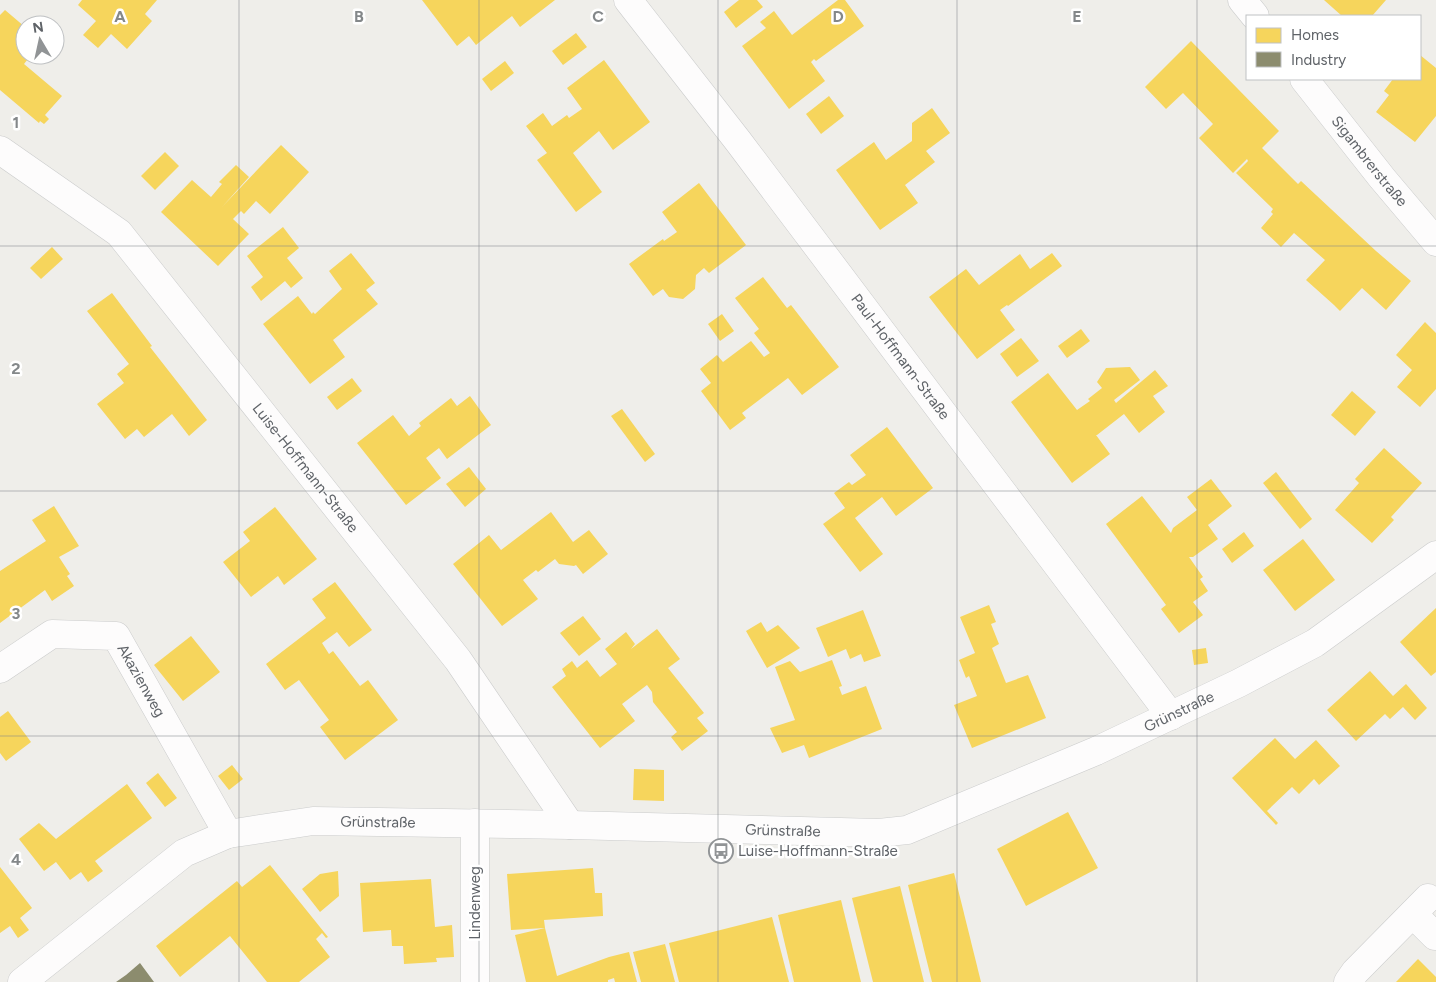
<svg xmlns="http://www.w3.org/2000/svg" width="1436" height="982" viewBox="0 0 1436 982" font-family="Figtree,sans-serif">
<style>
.homes{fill:#f6d55c}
.industry{fill:#8c8c6e}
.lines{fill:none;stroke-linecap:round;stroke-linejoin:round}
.street-casing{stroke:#cbcccc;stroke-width:29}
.street{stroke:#fdfcfc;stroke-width:28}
.grid{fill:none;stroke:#84888a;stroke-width:1;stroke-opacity:0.55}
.labels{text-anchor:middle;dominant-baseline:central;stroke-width:5;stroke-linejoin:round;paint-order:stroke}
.street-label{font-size:15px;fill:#5f6368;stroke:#fff}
.poi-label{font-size:15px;fill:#5f6368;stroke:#fff;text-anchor:start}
.grid-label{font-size:16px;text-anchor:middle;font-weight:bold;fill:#84888a;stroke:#fff;stroke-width:5;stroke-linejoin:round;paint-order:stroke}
</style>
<rect width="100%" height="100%" fill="#efeeea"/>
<g class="homes">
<path d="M 82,0 L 157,0 L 145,14 L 152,21 L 127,49 L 111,34 L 98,48 L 83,35 L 96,21 L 78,5 Z"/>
<path d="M 422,0 L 555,0 L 520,27 L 512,16 L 476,45 L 469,36 L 457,46 Z"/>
<path d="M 739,0 L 757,0 L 763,7 L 736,28 L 724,12 Z"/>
<path d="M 838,0 L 845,0 L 864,26 L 816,61 L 814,59 L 811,62 L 825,81 L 789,109 L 742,46 L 766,28 L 760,22 L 774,11 L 792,35 Z"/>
<path d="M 1324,0 L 1386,0 L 1372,16 L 1342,16 Z"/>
<path d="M 5,10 L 25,27 L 25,55 L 31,55 L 24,64 L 62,96 L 45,115 L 49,119 L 44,124 L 40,121 L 39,123 L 0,90 L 0,15 Z"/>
<path d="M 576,33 L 587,47 L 563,65 L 552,51 Z"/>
<path d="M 1191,41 L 1279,131 L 1262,148 L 1298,184 L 1301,181 L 1376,251 L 1411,281 L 1386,310 L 1362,288 L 1340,311 L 1334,305 L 1306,280 L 1325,260 L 1294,233 L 1281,247 L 1261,228 L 1273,214 L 1271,212 L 1273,209 L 1236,173 L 1248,161 L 1247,159 L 1233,173 L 1199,138 L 1213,124 L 1183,93 L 1166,109 L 1145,87 Z"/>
<path d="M 1420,55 L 1436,68 L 1436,116 L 1415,142 L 1376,112 L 1389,95 L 1384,91 L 1393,79 L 1420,79 Z"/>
<path d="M 604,60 L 650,122 L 613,150 L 599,131 L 573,153 L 602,192 L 576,212 L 537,160 L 547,153 L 526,126 L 543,113 L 552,126 L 567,115 L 569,118 L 582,109 L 567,88 Z"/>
<path d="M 505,61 L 514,73 L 491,91 L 482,79 Z"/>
<path d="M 829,96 L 844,116 L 821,134 L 806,114 Z"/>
<path d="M 932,108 L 950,133 L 926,151 L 935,162 L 905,185 L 918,203 L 880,230 L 836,170 L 874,142 L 886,160 L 912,141 L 912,123 Z"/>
<path d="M 281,145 L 309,172 L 270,214 L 256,201 L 244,214 L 241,211 L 233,219 L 249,234 L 218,266 L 161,212 L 192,180 L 211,197 L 222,184 L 219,182 L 236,165 L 249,177 L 222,207 Z"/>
<path d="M 165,152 L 179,166 L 155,190 L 141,176 Z"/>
<path d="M 699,183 L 746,245 L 709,273 L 704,268 L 696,275 L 695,289 L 683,299 L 669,297 L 663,289 L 653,296 L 629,264 L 663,239 L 664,241 L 677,232 L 662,212 Z"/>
<path d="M 283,227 L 299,248 L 287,258 L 303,278 L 291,288 L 285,281 L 261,301 L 251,287 L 263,277 L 247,256 Z"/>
<path d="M 52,247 L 63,259 L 41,279 L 30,268 Z"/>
<path d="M 351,253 L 375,283 L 366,290 L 378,304 L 333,340 L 345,357 L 310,384 L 263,324 L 298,296 L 312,314 L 313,312 L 315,314 L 342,289 L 329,271 Z"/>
<path d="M 1052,253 L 1062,266 L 1008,306 L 1007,305 L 1000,310 L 1015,330 L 977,359 L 929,297 L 966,269 L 979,285 L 1020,254 L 1030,269 Z"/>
<path d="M 763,277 L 787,308 L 791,305 L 839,367 L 802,395 L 788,378 L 742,413 L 746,418 L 730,430 L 701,391 L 711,383 L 700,369 L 717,355 L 723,362 L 751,341 L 764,357 L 770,353 L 754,333 L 759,329 L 735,298 Z"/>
<path d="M 112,293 L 152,346 L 150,347 L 207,420 L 189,436 L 172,414 L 144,437 L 137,429 L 125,439 L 97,404 L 124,383 L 117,374 L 129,364 L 87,311 Z"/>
<path d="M 722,314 L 734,331 L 720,341 L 708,324 Z"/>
<path d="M 1425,322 L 1436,333 L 1436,389 L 1420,407 L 1397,387 L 1412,370 L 1396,355 Z"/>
<path d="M 1081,329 L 1090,341 L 1067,358 L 1058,346 Z"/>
<path d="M 1021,338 L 1039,361 L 1017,377 L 1000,354 Z"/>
<path d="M 1130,367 L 1140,380 L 1114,400 L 1116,403 L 1155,370 L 1168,386 L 1153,396 L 1165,412 L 1139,433 L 1124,414 L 1097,435 L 1096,435 L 1110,454 L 1072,483 L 1011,402 L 1048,373 L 1077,410 L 1090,401 L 1088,399 L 1102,388 L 1097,382 L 1106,368 Z"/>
<path d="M 352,378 L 362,391 L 337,410 L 327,397 Z"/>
<path d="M 1352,391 L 1376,412 L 1355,436 L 1331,415 Z"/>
<path d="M 470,396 L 491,425 L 447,459 L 439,448 L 426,458 L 441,478 L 406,505 L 357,443 L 393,415 L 409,436 L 421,426 L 419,423 L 451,398 L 457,406 Z"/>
<path d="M 622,409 L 655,454 L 645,462 L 611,416 Z"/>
<path d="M 887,427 L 933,488 L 896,516 L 882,497 L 855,518 L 883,554 L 860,572 L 823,524 L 845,508 L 834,493 L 849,482 L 852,485 L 866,475 L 850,455 Z"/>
<path d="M 1384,448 L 1422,483 L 1391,517 L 1394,520 L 1372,543 L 1335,510 L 1359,483 L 1355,479 Z"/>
<path d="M 469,467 L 486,489 L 465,507 L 446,484 Z"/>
<path d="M 1276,472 L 1312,519 L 1300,529 L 1263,483 Z"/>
<path d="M 1211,479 L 1232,506 L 1208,525 L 1218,539 L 1193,557 L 1189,557 L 1203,577 L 1200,579 L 1208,591 L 1193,602 L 1203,615 L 1179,633 L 1161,609 L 1166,605 L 1106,524 L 1142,496 L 1171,533 L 1173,528 L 1197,510 L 1187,497 Z"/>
<path d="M 54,506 L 79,546 L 59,557 L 70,574 L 67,576 L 74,586 L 52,601 L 45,590 L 0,623 L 0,571 L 46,541 L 32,520 Z"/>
<path d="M 275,507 L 317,559 L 284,585 L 278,576 L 251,597 L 223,562 L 250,541 L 243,532 Z"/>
<path d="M 551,512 L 573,542 L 589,530 L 608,554 L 583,574 L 576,565 L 574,566 L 559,564 L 555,559 L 538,572 L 536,570 L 523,580 L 538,599 L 502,626 L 453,564 L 489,535 L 501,550 Z"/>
<path d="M 1244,532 L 1254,546 L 1232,563 L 1222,549 Z"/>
<path d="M 1303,539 L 1335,580 L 1295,611 L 1263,570 Z"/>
<path d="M 335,582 L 372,630 L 349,647 L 337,632 L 322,643 L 329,654 L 333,651 L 360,686 L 368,680 L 398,720 L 345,760 L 320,727 L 329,720 L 299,680 L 285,690 L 266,664 L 326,618 L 312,599 Z"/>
<path d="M 989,605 L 996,622 L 991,624 L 999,644 L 992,648 L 1006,683 L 1028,675 L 1046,718 L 972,748 L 954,705 L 977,696 L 969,676 L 966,678 L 959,660 L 975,653 L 960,617 Z"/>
<path d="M 1436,608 L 1436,672 L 1431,676 L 1400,642 Z"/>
<path d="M 863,610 L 881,656 L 864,662 L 861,654 L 850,659 L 846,649 L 828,657 L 816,628 Z"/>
<path d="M 583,616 L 601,639 L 579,656 L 560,633 Z"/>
<path d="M 761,622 L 767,632 L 778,625 L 800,648 L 767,668 L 746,631 Z"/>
<path d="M 657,629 L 680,659 L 668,668 L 704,713 L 697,718 L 708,731 L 682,751 L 671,737 L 677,732 L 653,702 L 652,692 L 647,685 L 622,704 L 635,721 L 600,748 L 552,687 L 566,676 L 562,669 L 572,661 L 577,668 L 587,660 L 600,677 L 617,664 L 605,649 L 626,632 L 635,644 L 631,649 Z"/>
<path d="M 191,636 L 220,672 L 183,701 L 154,665 Z"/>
<path d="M 1206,648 L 1208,663 L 1194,665 L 1192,650 Z"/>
<path d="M 832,660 L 842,686 L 839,687 L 842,695 L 866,686 L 882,729 L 809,758 L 804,745 L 782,753 L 770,728 L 795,720 L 775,667 L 790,661 L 800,672 Z"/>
<path d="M 1370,671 L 1393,696 L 1406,684 L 1427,708 L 1415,720 L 1403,707 L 1390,719 L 1385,714 L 1356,741 L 1327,710 Z"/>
<path d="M 8,711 L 31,742 L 6,761 L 0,753 L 0,717 Z"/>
<path d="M 1275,738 L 1295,759 L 1316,740 L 1340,766 L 1319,785 L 1314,779 L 1299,794 L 1292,787 L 1267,811 L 1278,823 L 1276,825 L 1232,778 Z"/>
<path d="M 232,765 L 243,779 L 229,790 L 218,776 Z"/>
<path d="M 634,769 L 664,770 L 664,801 L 633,800 Z"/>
<path d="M 158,773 L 177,798 L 165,807 L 146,783 Z"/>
<path d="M 127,784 L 152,818 L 95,861 L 103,871 L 88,882 L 81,872 L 70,880 L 56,862 L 44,871 L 19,839 L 39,823 L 56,839 Z"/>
<path d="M 1068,812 L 1098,868 L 1026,906 L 997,849 Z"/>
<path d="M 270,865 L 328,937 L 326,938 L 322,933 L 316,939 L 330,957 L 299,982 L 267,982 L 230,936 L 180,977 L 156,946 L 237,881 L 242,887 Z"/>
<path d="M 0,867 L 32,908 L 20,918 L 29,930 L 18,938 L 10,926 L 0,933 Z"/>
<path d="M 593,868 L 595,893 L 602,893 L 603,916 L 544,920 L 545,928 L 511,930 L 507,874 Z"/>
<path d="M 338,871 L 339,896 L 320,912 L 302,889 L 320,874 Z"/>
<path d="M 954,873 L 981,982 L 932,982 L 908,885 Z"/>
<path d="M 431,879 L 435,927 L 452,925 L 454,957 L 436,958 L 437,962 L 404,964 L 403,946 L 392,946 L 391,930 L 363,932 L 360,883 Z"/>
<path d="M 900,886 L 924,982 L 873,982 L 852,898 Z"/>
<path d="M 841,900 L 861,982 L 794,982 L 778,915 Z"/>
<path d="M 772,917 L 789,982 L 679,982 L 669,943 Z"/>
<path d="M 545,928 L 557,976 L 609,957 L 629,952 L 637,982 L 615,982 L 614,978 L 608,980 L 608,982 L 526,982 L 515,935 Z"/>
<path d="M 665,944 L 675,982 L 641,982 L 633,952 Z"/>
<path d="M 1418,959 L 1436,977 L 1436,982 L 1396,982 Z"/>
</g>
<path class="industry" d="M 140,963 L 154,982 L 116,982 L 126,975 Z"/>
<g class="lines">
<defs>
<g id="street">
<path id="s1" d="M 628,0 L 738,141 L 1171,716"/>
<path d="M 1242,0 L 1255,16"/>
<path id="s2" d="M 1304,79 L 1382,178 L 1436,242"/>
<path id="s3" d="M 0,150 L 119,233 L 458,660 L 570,825"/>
<path id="s4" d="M 0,669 L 52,634 L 116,636 L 228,834"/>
<path d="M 475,823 L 475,982"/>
<path d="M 1413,914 L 1435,936"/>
<path id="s5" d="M 22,982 L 184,853 L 228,834 L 313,821 L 570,825 L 879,833 L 907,830 L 1096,751 L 1239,683 L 1315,643 L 1436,555"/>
<path d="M 1348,982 L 1355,972 L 1428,898"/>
</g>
</defs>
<use href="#street" class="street-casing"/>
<use href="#street" class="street"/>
</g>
<path class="grid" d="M 239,0 L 239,982M 479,0 L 479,982M 718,0 L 718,982M 957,0 L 957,982M 1197,0 L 1197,982M 0,246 L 1436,246M 0,491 L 1436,491M 0,736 L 1436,736"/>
<defs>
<symbol id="bus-ring" viewBox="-11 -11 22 22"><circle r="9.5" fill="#fff" stroke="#919496" stroke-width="1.5"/><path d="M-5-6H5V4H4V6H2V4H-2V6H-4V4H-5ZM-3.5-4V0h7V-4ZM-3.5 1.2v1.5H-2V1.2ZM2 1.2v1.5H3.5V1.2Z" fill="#919496"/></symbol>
</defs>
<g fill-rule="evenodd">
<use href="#bus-ring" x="707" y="837" width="28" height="28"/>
</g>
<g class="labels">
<g class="street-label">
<text stroke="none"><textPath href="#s2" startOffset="105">Sigambrerstraße</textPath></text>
<text stroke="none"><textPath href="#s1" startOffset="449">Paul-Hoffmann-Straße</textPath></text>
<text stroke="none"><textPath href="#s3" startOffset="445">Luise-Hoffmann-Straße</textPath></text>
<text stroke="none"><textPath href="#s4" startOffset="178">Akazienweg</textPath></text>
<text stroke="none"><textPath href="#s5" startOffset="1232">Grünstraße</textPath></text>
<text stroke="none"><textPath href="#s5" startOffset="406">Grünstraße</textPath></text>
<text stroke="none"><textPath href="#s5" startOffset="811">Grünstraße</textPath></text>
<text transform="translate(475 903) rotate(-90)">Lindenweg</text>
</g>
<g class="poi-label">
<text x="738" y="851">Luise-Hoffmann-Straße</text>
</g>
</g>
<g class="grid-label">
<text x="120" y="22">A</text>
<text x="359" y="22">B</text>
<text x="598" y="22">C</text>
<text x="838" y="22">D</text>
<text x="1077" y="22">E</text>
<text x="16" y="128">1</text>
<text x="16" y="374">2</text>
<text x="16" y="619">3</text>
<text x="16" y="865">4</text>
</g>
<rect x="1246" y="15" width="175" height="65" fill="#ffffff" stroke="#bfc1c3"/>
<rect x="1256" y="28" width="25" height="15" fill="#f6d55c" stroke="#bfc1c3"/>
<text x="1291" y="40" font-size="15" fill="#5f6368">Homes</text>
<rect x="1256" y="52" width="25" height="15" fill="#8c8c6e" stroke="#bfc1c3"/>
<text x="1291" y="65" font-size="15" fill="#5f6368">Industry</text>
<g transform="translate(40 40) rotate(351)"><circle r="24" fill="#ffffff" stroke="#bfc1c3"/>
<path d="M0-4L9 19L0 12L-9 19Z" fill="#919496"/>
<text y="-8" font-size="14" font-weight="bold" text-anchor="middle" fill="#5f6368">N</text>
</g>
</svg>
